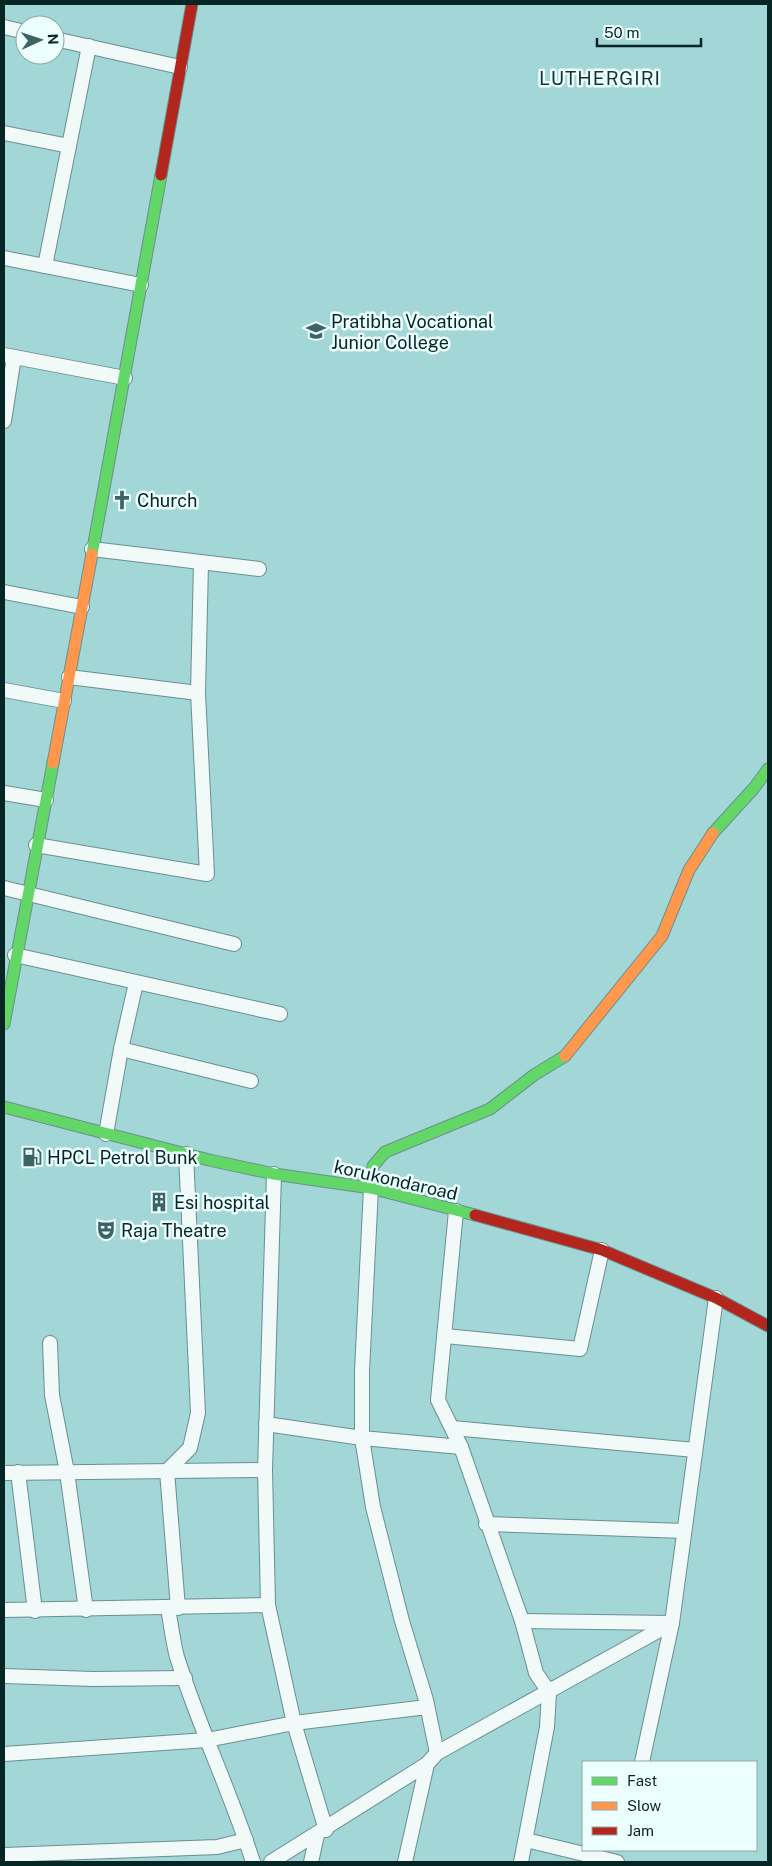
<svg xmlns="http://www.w3.org/2000/svg" width="772" height="1866" viewBox="0 0 772 1866" font-family="'Public Sans',sans-serif">
<style>
.lines{fill:none;stroke-linecap:round;stroke-linejoin:round}
.street-casing{stroke:#6a9090;stroke-width:16}
.fast-casing{stroke:#6a9090;stroke-width:13}
.slow-casing{stroke:#6a9090;stroke-width:13}
.jam-casing{stroke:#6a9090;stroke-width:13}
.street{stroke:#f1f9f9;stroke-width:14}
.fast{stroke:#63d668;stroke-width:11}
.slow{stroke:#ff974d;stroke-width:11}
.jam{stroke:#b3261e;stroke-width:11}
.labels{text-anchor:middle;dominant-baseline:central;stroke-width:5;stroke-linejoin:round;paint-order:stroke}
.poi-label{font-size:18px;fill:#062626;stroke:#ecfefd;text-anchor:start}
.street-label{font-size:18px;fill:#062626;stroke:#ecfefd}
.neighbourhood-label{font-size:19px;letter-spacing:1px;fill:#143232;stroke:#ecfefd}
</style>
<rect width="100%" height="100%" fill="#a3d6d6"/>
<g class="lines">
<defs>
<g id="street">
<path d="M 4,27 L 25,32"/>
<path d="M 55,39 L 180,67"/>
<path d="M 4,133 L 69,146"/>
<path d="M 4,258 L 141,285"/>
<path d="M 45,266 L 89,46"/>
<path d="M 4,355 L 125,378"/>
<path d="M 4,421 L 14,357"/>
<path d="M 92,549 L 259,569"/>
<path d="M 4,592 L 82,607"/>
<path d="M 69,677 L 198,693"/>
<path d="M 4,690 L 64,701"/>
<path d="M 4,793 L 46,800"/>
<path d="M 36,845 L 207,874 L 198,693 L 201,563"/>
<path d="M 4,888 L 234,944"/>
<path d="M 15,955 L 280,1014"/>
<path d="M 121,1049 L 251,1081"/>
<path d="M 106,1134 L 121,1049 L 136,983"/>
<path d="M 274,1174 L 265,1470 L 268,1605 L 294,1723 L 326,1830"/>
<path d="M 371,1188 L 362,1371 L 362,1438 L 373,1507 L 402,1621 L 426,1700 L 437,1753"/>
<path d="M 456,1211 L 438,1400 L 461,1447 L 522,1621 L 536,1673 L 549,1692 L 547,1727 L 521,1862"/>
<path d="M 445,1336 L 580,1349 L 602,1250"/>
<path d="M 50,1343 L 52,1395 L 67,1472 L 86,1610"/>
<path d="M 266,1424 L 362,1438 L 461,1447"/>
<path d="M 452,1428 L 695,1450"/>
<path d="M 18,1472 L 35,1611"/>
<path d="M 4,1473 L 265,1470"/>
<path d="M 486,1524 L 684,1531"/>
<path d="M 168,1608 C 171,1625 173,1642 177,1657 C 199,1727 231,1793 253,1862"/>
<path d="M 178,1608 L 167,1471 L 190,1448 L 198,1413 L 186,1154"/>
<path d="M 4,1610 L 268,1605"/>
<path d="M 522,1621 L 671,1623"/>
<path d="M 4,1676 L 93,1679 L 185,1678"/>
<path d="M 4,1754 L 207,1740 L 294,1723 L 427,1707"/>
<path d="M 642,1762 L 672,1623 L 716,1298"/>
<path d="M 526,1840 L 617,1862"/>
<path d="M 4,1855 L 217,1847 L 246,1840"/>
<path d="M 271,1862 L 427,1764 L 437,1753 L 672,1623"/>
<path d="M 311,1862 L 317,1835"/>
<path d="M 405,1862 L 427,1764"/>
</g>
<g id="fast">
<path d="M 92,554 L 161,175"/>
<path d="M 713,833 L 754,788 L 768,769"/>
<path d="M 4,1024 L 53,763"/>
<path d="M 4,1107 L 209,1160 L 274,1174 L 371,1188 L 475,1215"/>
<path d="M 371,1188 L 373,1166 L 385,1152 L 490,1109 L 534,1075 L 565,1056"/>
</g>
<g id="slow">
<path d="M 53,763 L 92,554"/>
<path d="M 565,1056 L 662,936 L 689,870 L 713,833"/>
</g>
<g id="jam">
<path d="M 161,175 L 192,4"/>
<path d="M 475,1215 L 602,1250 L 716,1298 L 768,1326"/>
</g>
</defs>
<use href="#street" class="street-casing"/>
<use href="#fast" class="fast-casing"/>
<use href="#slow" class="slow-casing"/>
<use href="#jam" class="jam-casing"/>
<use href="#street" class="street"/>
<use href="#fast" class="fast"/>
<use href="#slow" class="slow"/>
<use href="#jam" class="jam"/>
</g>
<defs>
<symbol id="university-bare" viewBox="-9 -9 18 18"><path d="M0-5L7-2L0 1L-7-2ZM-4 1L0 2.5L4 1V4Q0 6-4 4Z" fill="#3d6464" stroke="#ecfefd" stroke-width="2.5" paint-order="stroke"/></symbol>
<symbol id="church-bare" viewBox="-9 -9 18 18"><path d="M-1.2-6h2.4v3.5h3.3v2.4h-3.3V6h-2.4V-.1h-3.3v-2.4h3.3Z" fill="#3d6464" stroke="#ecfefd" stroke-width="2.5" paint-order="stroke"/></symbol>
<symbol id="fuel-bare" viewBox="-9 -9 18 18"><path d="M-5.5-6h7V0h2V4h1.3V-2.5L3-4.5l.8-.8L6-3V5H2.5V1h-1V6h-7ZM-4.2-4.7v3.2H.2V-4.7Z" fill="#3d6464" stroke="#ecfefd" stroke-width="2.5" paint-order="stroke"/></symbol>
<symbol id="building-bare" viewBox="-9 -9 18 18"><path d="M-4-6H4V6H1V3H-1V6H-4ZM-2.5-4.3h1.7v1.8h-1.7ZM.8-4.3h1.7v1.8H.8ZM-2.5-1h1.7V.8h-1.7ZM.8-1h1.7V.8H.8Z" fill="#3d6464" stroke="#ecfefd" stroke-width="2.5" paint-order="stroke"/></symbol>
<symbol id="theatre-bare" viewBox="-9 -9 18 18"><path d="M-5-5.5Q0-4 5-5.5V0Q5 5 0 6Q-5 5-5 0ZM-3.3-2.5H-1v1.5H-3.3ZM1-2.5H3.3v1.5H1ZM-2.8 1Q0 5.5 2.8 1Z" fill="#3d6464" stroke="#ecfefd" stroke-width="2.5" paint-order="stroke"/></symbol>
</defs>
<g fill-rule="evenodd">
<use href="#university-bare" x="302" y="317" width="28" height="28"/>
<use href="#church-bare" x="108" y="486" width="28" height="28"/>
<use href="#fuel-bare" x="18" y="1143" width="28" height="28"/>
<use href="#building-bare" x="145" y="1188" width="28" height="28"/>
<use href="#theatre-bare" x="92" y="1216" width="28" height="28"/>
</g>
<g class="labels">
<g class="poi-label">
<text x="331" y="321">Pratibha Vocational<tspan x="331" dy="21">Junior College</tspan></text>
<text x="137" y="500">Church</text>
<text x="47" y="1157">HPCL Petrol Bunk</text>
<text x="174" y="1202">Esi hospital</text>
<text x="121" y="1230">Raja Theatre</text>
</g>
<g class="street-label">
<text transform="translate(396 1180) rotate(13)">korukondaroad</text>
</g>
<g class="neighbourhood-label">
<text x="600" y="78">LUTHERGIRI</text>
</g>
</g>
<rect width="772" height="1866" fill="none" stroke="#062626" stroke-width="10"/>
<rect x="582" y="1761" width="175" height="90" fill="#ecfefd" stroke="#90a8a7"/>
<rect x="592" y="1777" width="25" height="8" fill="#63d668" stroke="#90a8a7"/>
<text x="627" y="1786" font-size="15" fill="#062626">Fast</text>
<rect x="592" y="1802" width="25" height="8" fill="#ff974d" stroke="#90a8a7"/>
<text x="627" y="1811" font-size="15" fill="#062626">Slow</text>
<rect x="592" y="1827" width="25" height="8" fill="#b3261e" stroke="#90a8a7"/>
<text x="627" y="1836" font-size="15" fill="#062626">Jam</text>
<g transform="translate(40 40) rotate(87)"><circle r="24" fill="#ecfefd" stroke="#90a8a7"/>
<path d="M0-4L9 19L0 12L-9 19Z" fill="#3d6464"/>
<text y="-8" font-size="14" font-weight="bold" text-anchor="middle" fill="#062626">N</text>
</g>
<path d="M597 38v8h104v-8" fill="none" stroke="#062626" stroke-width="2.5"/>
<text x="604" y="38" font-size="15" fill="#062626" stroke="#ecfefd" stroke-width="4" paint-order="stroke">50 m</text>
</svg>
